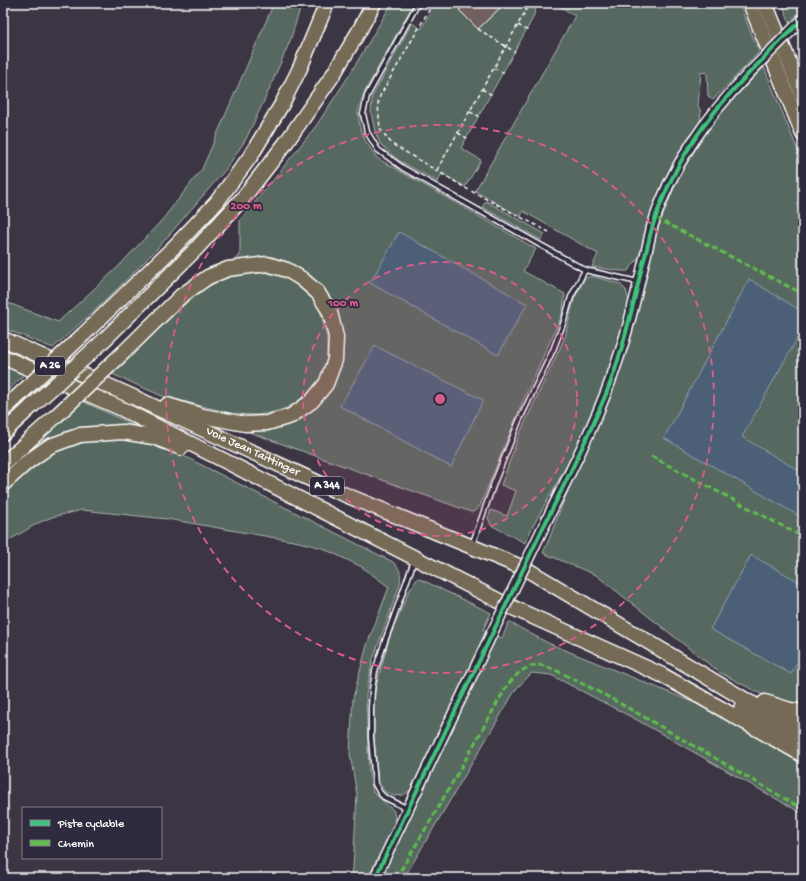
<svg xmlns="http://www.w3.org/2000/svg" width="806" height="881" viewBox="0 0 806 881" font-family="'Gochi Hand',sans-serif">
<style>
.green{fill:#57685f;stroke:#abb4af}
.water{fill:#4b6176;stroke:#93a0ad}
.building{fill:#72605f;stroke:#fff}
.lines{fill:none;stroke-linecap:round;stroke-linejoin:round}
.service-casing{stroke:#fff;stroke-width:7}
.tertiary-casing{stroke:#fff;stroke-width:13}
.motorway-casing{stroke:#fff;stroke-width:17}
.path{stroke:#fff;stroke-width:1.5;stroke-dasharray:4 3;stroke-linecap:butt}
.service{stroke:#2f2a3d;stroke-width:4}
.tertiary{stroke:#2f2a3d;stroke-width:10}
.motorway{stroke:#746b55;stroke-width:14}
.tertiary-bridge-casing{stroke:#fff;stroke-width:13;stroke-linecap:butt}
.motorway-bridge-casing{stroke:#fff;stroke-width:17;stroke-linecap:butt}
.tertiary-bridge{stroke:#2f2a3d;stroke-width:10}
.motorway-bridge{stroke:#746b55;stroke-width:14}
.quiet{stroke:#5fbe4e;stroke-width:3;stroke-dasharray:6 3;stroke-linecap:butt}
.cycleway-casing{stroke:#2f2a3d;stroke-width:6}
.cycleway{stroke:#40c37c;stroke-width:4}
.ring{fill:none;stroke:#d45d8c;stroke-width:2;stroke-dasharray:7 5}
.labels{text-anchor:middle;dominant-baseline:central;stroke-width:3.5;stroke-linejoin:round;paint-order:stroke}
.shield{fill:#2f2a3d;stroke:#c1bfc5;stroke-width:1}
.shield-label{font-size:11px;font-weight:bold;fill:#fff}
.street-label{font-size:12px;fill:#fff;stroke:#2f2a3d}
.centre{fill:#d45d8c;stroke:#2f2a3d;stroke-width:2}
.ring-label{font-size:12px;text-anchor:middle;font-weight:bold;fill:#d45d8c;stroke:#2f2a3d;stroke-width:3.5;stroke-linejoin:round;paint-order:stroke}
</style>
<rect width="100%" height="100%" fill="#3c3544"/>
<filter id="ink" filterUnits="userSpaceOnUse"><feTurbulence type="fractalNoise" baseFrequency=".025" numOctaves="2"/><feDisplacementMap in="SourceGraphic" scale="8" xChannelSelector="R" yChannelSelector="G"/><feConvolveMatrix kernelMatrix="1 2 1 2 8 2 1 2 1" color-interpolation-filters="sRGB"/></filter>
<g filter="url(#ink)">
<g class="green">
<path d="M 274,3 L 302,3 L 290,41 L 264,101 L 246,139 L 226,169 L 157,249 L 106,300 L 53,348 L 3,328 L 3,301 L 58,322 L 117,268 L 162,220 L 202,169 Z"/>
<path d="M 392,3 L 414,3 L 364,93 L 358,112 L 360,128 L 365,140 L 377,158 L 536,249 L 523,271 L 565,294 L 562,315 L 523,401 L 480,506 L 476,511 L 471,512 L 249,432 L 250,429 L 287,424 L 304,417 L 324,397 L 338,374 L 342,348 L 307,274 L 232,264 L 240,255 L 240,220 L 266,189 L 316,126 L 350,74 Z"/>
<path d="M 435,3 L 467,3 L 460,10 L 478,29 L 505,3 L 529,3 L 536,8 L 533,18 L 461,148 L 481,160 L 465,187 L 442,173 L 438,182 L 398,160 L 381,145 L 375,132 L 371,113 L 372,97 L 412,23 L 421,29 Z"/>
<path d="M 555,3 L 739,3 L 759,52 L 713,100 L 708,96 L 707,73 L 701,72 L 698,106 L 701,111 L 700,122 L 669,171 L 648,226 L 639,257 L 628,271 L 621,271 L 592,267 L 598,254 L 523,211 L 521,217 L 475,191 L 575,16 Z"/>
<path d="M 782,3 L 803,3 L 803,9 L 789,22 Z"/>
<path d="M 764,67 L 803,163 L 803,706 L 761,694 L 719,672 L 596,575 L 543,553 L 550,537 L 564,500 L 596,426 L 623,362 L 657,230 L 679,176 L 703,136 L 722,111 Z"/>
<path d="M 486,201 L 545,234 L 541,240 L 482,207 Z"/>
<path d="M 249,271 L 278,273 L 301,284 L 309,293 L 320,310 L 327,337 L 327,358 L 323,374 L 310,391 L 295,404 L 279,411 L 258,415 L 234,414 L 162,396 L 112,374 L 184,305 L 205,288 L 225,278 Z"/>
<path d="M 592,276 L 620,284 L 626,290 L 629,302 L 607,378 L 573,454 L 532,528 L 525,543 L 491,525 L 488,518 L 491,510 L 507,516 L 516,491 L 501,485 L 519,435 L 565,337 L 574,299 L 585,278 Z"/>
<path d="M 3,366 L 24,375 L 3,395 Z"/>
<path d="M 82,401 L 140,428 L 82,431 L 3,475 Z"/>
<path d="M 100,438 L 133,438 L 172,450 L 393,562 C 401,570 401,573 400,584 L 372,662 L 366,695 L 369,773 L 373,792 L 394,811 L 395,822 L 369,878 L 351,878 L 353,868 L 357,795 L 350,754 L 353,698 L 367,645 L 389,587 L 362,567 L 322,548 L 299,542 L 167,519 L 82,510 L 52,517 L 38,523 L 3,544 L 3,494 L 41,462 L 60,449 Z"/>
<path d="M 418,578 L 491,613 L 483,630 L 486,631 L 411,790 L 403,795 L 394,796 L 385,792 L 378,781 L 371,708 L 379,675 L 389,639 L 409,591 Z"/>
<path d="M 509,622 L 548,643 L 695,703 L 725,718 L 803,764 L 803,814 L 637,720 L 551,675 L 532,673 L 516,689 L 404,878 L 381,878 L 497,636 L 502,638 Z"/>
</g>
<g class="water">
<path d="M 399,232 L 527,304 L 498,355 L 370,283 Z"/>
<path d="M 749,279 L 803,312 L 803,328 L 742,437 L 803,473 L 803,514 L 801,517 L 664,438 Z"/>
<path d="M 375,346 L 483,400 L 451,467 L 340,406 Z"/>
<path d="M 751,555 L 803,584 L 803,652 L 791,674 L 710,629 Z"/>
</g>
<path class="building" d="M 467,3 L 505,3 L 478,29 L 459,10 Z"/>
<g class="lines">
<defs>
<g id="service">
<path d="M 418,3 L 367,96 L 363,114 L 367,132 L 378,150 L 403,168 L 585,270 L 638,282"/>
<path d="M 472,545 L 494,483 L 519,421 L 553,350 L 563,324 L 571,297 L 585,270"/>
<path d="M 408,809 L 384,797 L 380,793 L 375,784 L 371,738 L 371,708 L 372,690 L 375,671 L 385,641 L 414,561"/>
</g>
<g id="tertiary">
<path d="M 542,530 C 569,474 599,418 618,359 C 630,325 637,289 646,254 C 648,245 650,236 652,227 C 671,166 705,119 749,73"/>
<path d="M 375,878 L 492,633"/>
</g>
<g id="motorway">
<path d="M 750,3 L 803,134"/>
<path d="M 765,3 L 803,96"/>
<path d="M 84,334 L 174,247 L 216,203 L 250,157 L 282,104 L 300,68 L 327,3"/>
<path id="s1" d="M 3,339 L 131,396 L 336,491 L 526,569 L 749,702 C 767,711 784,720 803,725"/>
<path d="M 101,343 L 195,250 L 243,198 L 285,144 L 333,75 L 359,31 L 374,3"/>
<path d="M 124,352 L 181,296 L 208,277 L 228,269 L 267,264 L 287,270 L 302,279 L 318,293 L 330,312 L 336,337 L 335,360 L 326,384 L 312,401 L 291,416 L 267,423 L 245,424 L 203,416 L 167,405"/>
<path d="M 3,357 L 118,407 L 229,463 L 509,606 L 662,675 L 803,755"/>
<path d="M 3,410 L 16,398"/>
<path d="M 3,433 L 32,406"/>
<path d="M 3,464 L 55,417"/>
<path d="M 3,484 L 26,463 L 50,446 L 80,435 L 123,432 L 153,437 L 169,443 L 181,448"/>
<path d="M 765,702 L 790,710 L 803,712"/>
<path d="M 741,709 L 803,741"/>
</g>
</defs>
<use href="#service" class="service-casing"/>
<use href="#tertiary" class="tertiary-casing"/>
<use href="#motorway" class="motorway-casing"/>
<g class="path">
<path d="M 433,3 L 380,96 L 378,104 L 380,129 L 392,144 L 469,190 L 549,232"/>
<path d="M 518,25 L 528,31"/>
<path d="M 478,29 L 515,52"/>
<path d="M 494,68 L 504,73"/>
<path d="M 482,89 L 492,95"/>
<path d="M 470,112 L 479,116"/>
<path d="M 458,133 L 467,138"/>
<path d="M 437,170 L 530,3"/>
</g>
<use href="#service" class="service"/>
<use href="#tertiary" class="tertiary"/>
<use href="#motorway" class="motorway"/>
<defs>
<g id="tertiary-bridge">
<path d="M 749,73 L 803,19"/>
<path d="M 492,633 L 542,530"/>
</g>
<g id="motorway-bridge">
<path d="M 16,398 L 84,334"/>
<path d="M 32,406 L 101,343"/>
<path d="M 55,417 L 124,352"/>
</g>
</defs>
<use href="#tertiary-bridge" class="tertiary-bridge-casing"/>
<use href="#motorway-bridge" class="motorway-bridge-casing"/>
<use href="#tertiary-bridge" class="tertiary-bridge"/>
<use href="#motorway-bridge" class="motorway-bridge"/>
<g class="quiet">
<path d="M 242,3 L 249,9"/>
<path d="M 656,218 L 803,294"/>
<path d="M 651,456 L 803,537"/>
<path d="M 396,878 C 434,816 470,752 505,689 C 512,679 522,667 536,665 C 548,664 572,679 583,684 C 619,702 653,722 687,742 C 726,764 764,787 803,809"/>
</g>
<defs>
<path id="cycleway" d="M 375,878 C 427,770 479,661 531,553 C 554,504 579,457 600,408 C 621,362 631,312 643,263 C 647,251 649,238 653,225 C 676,155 713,108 765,57 C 777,44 790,31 803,19"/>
</defs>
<use href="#cycleway" class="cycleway-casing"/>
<use href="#cycleway" class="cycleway"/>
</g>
</g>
<circle cx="440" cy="399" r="137" fill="#d45d8c" fill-opacity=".12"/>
<g class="ring">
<circle cx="440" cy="399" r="137"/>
<circle cx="440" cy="399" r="274"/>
</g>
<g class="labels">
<g class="shield">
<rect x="35" y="357" width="30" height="18" rx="3"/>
<rect x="310" y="477" width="34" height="18" rx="3"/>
</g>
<g class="shield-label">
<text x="50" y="366">A 26</text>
<text x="327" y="486">A 344</text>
</g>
<g class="street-label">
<text stroke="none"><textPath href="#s1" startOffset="274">Voie Jean Taittinger</textPath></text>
</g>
</g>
<circle cx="440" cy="399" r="6" class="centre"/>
<g class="ring-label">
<text x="246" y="209">200 m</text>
<text x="343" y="306">100 m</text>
</g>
<rect width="806" height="881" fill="none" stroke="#2f2a3d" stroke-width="16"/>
<rect x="8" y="8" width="790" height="865" fill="none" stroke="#fff" stroke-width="1.5" filter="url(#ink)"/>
<rect x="22" y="807" width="140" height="52" fill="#2f2a3d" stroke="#827f8b"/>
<rect x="30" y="820" width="20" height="6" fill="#40c37c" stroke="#827f8b"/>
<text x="58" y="827" font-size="12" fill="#ffffff">Piste cyclable</text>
<rect x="30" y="840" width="20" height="6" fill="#5fbe4e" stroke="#827f8b"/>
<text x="58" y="847" font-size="12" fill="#ffffff">Chemin</text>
</svg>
